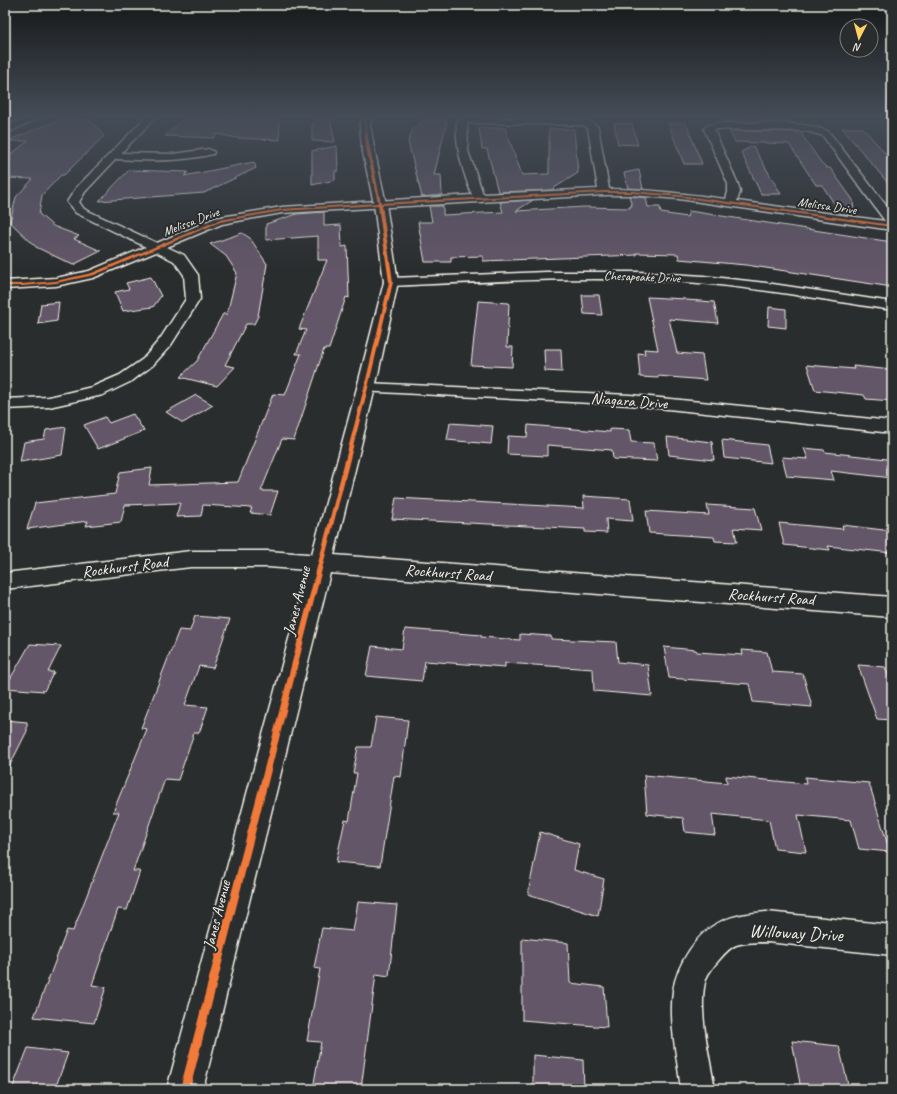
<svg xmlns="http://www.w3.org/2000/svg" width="897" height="1094" viewBox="0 0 897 1094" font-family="Caveat,sans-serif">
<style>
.building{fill:#625767;stroke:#f4f1e8}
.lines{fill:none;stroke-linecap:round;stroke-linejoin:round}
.minor-casing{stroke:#f4f1e8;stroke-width:3}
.tertiary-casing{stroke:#f4f1e8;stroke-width:3}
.minor{fill:#2a2d2e;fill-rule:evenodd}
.tertiary{fill:#2a2d2e;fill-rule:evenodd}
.cycleway-casing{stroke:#2a2d2e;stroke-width:2}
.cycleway{fill:#f17a3a;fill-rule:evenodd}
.labels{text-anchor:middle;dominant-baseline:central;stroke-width:4;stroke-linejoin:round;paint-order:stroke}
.far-street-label{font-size:13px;fill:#f4f1e8;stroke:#2a2d2e}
.street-label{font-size:16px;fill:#f4f1e8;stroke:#2a2d2e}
.near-street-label{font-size:19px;fill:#f4f1e8;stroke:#2a2d2e}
</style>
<rect width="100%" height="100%" fill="#2a2d2e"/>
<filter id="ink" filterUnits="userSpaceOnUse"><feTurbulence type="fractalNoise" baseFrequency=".025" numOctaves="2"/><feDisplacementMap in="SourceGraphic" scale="8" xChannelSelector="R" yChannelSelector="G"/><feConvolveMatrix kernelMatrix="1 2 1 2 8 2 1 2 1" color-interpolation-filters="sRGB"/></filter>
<g filter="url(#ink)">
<g class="building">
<path d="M 186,116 L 279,116 L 280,140 L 237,138 L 217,134 L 214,138 L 165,136 Z"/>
<path d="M 720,116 L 785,116 L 789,117 L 793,123 L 724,122 Z"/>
<path d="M 79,117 L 81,120 L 89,119 L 104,136 L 64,175 L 61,175 L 42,195 L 39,214 L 53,226 L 79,236 L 74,239 L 101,251 L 73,265 L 36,247 L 10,222 L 16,197 L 33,179 L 5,178 L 5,159 L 28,141 L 7,141 L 54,122 Z"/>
<path d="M 314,118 L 330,118 L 335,142 L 312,141 L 312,125 L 313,125 Z"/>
<path d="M 420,121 L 447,121 L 434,175 L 441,175 L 442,195 L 422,197 L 408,142 L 414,127 L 418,127 Z"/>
<path d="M 614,123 L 632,124 L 638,145 L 618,144 Z"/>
<path d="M 668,123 L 686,123 L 702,164 L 684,164 Z"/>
<path d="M 479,128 L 505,128 L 522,175 L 549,174 L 549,129 L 574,129 L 578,173 L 551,190 L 498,192 L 487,149 L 482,149 Z"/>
<path d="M 842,128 L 863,128 L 892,161 L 892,188 Z"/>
<path d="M 729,131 L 800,132 L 820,161 L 827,168 L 830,168 L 853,200 L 854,215 L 841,214 L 822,185 L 816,185 L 789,144 L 735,142 Z"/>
<path d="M 337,146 L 338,171 L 335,171 L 335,180 L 312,185 L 312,151 Z"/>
<path d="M 753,146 L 781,194 L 761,194 L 741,152 Z"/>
<path d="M 254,162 L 256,168 L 204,193 L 99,201 L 129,170 L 188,172 L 184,176 Z"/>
<path d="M 639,170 L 643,189 L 628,188 L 624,173 Z"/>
<path d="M 629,196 L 646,198 L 648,207 L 660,207 L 661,213 L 687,217 L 689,211 L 892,242 L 892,287 L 746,265 L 679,259 L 678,254 L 636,253 L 637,255 L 483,261 L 483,256 L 451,257 L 451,262 L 425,262 L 418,222 L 432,222 L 429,206 L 443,206 L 443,215 L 503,212 L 500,202 L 533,200 L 516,211 L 584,207 L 630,208 L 630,206 L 632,206 Z"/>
<path d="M 324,212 L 324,226 L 341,225 L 342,247 L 347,246 L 349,298 L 346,297 L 329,349 L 324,349 L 294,440 L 282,439 L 261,491 L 278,491 L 270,515 L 250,513 L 252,508 L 203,505 L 201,516 L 176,517 L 180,503 L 125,505 L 121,522 L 86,526 L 88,521 L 27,529 L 35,503 L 115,494 L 120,472 L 152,468 L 149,485 L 238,482 L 273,394 L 285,395 L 301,354 L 296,354 L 306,330 L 299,329 L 327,260 L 318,260 L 318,236 L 266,240 L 266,224 L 297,214 Z"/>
<path d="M 242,233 L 250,238 L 267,264 L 258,316 L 254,324 L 246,324 L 225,365 L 235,367 L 217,386 L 180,377 L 197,361 L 223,314 L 227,314 L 237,273 L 226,256 L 210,244 Z"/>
<path d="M 151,277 L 161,296 L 153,307 L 123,311 L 115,292 L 129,289 L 126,283 Z"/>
<path d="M 582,295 L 599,295 L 602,315 L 584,314 Z"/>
<path d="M 647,297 L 685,299 L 686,300 L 714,302 L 718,323 L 669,319 L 677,353 L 702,355 L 706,380 L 658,376 L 658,378 L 640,377 L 638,353 L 645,354 L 644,349 L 658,350 Z"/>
<path d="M 478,301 L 509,303 L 507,347 L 513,347 L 512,367 L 471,365 Z"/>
<path d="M 59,302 L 57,321 L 38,324 L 41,304 Z"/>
<path d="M 769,307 L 786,309 L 786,328 L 768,326 Z"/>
<path d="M 544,349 L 561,349 L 562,372 L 545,371 Z"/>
<path d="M 807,365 L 854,369 L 853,366 L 892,370 L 892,401 L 866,399 L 864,395 L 815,390 Z"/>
<path d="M 196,395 L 213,405 L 183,423 L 166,412 Z"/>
<path d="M 133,414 L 144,431 L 98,449 L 84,425 L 105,417 L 109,423 Z"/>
<path d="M 450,423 L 493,426 L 491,444 L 447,440 Z"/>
<path d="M 528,425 L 610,432 L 610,429 L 629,430 L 631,442 L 654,443 L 657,461 L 613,459 L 612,450 L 547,445 L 547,456 L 507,454 L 508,436 L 527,437 Z"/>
<path d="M 66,427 L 62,455 L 20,462 L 24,442 L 44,439 L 46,430 Z"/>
<path d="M 667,437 L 712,442 L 714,460 L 669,455 Z"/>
<path d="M 722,440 L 767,445 L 771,463 L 724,458 Z"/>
<path d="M 804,448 L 824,450 L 825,452 L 887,459 L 892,478 L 831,471 L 834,480 L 787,476 L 782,457 L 808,459 Z"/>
<path d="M 583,496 L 630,499 L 633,521 L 606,519 L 607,533 L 585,532 L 585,529 L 392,519 L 396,498 L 584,508 Z"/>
<path d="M 707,505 L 755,508 L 761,530 L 734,528 L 737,542 L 715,541 L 714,537 L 649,533 L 646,511 L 709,515 Z"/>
<path d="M 779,523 L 843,529 L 842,525 L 892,531 L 892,553 L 828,546 L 830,550 L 784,545 Z"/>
<path d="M 195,616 L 230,619 L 213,668 L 199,666 L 185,705 L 208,707 L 199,733 L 194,733 L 178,780 L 165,779 L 133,871 L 140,871 L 127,910 L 118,909 L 92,985 L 106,987 L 94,1023 L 34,1017 L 67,930 L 73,931 L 119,812 L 113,812 L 147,729 L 141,728 L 179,630 L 190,631 Z"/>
<path d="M 405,629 L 481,635 L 481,637 L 520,640 L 520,634 L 551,636 L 551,639 L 616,642 L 618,662 L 648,665 L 652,696 L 594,691 L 593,669 L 505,663 L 505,667 L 425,661 L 422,681 L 366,676 L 372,646 L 402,649 Z"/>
<path d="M 30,644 L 61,646 L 48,672 L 54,672 L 44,691 L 5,688 Z"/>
<path d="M 664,647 L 696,650 L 697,652 L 743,655 L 742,650 L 767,652 L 772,672 L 803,674 L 812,707 L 753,702 L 749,684 L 669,678 Z"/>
<path d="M 858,665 L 885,667 L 892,684 L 892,720 L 877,719 Z"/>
<path d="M 376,717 L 408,720 L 401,777 L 394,776 L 380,866 L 336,862 L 345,820 L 349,821 L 357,773 L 353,773 L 358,747 L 371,747 Z"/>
<path d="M 5,720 L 27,722 L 27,731 L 5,775 Z"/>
<path d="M 644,775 L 727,783 L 726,776 L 806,784 L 805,777 L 869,783 L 890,852 L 859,849 L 851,820 L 798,815 L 806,852 L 775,849 L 769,820 L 712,814 L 715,835 L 685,832 L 683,818 L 647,814 Z"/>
<path d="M 540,832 L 579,844 L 574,870 L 604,879 L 598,916 L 528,894 Z"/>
<path d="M 358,902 L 397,905 L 389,976 L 376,974 L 361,1089 L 313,1089 L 321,1042 L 307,1041 L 320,969 L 314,968 L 322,928 L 353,931 Z"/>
<path d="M 522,938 L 568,943 L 570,983 L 604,987 L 607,1027 L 522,1020 Z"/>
<path d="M 792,1041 L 839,1046 L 849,1089 L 801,1089 Z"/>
<path d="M 28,1048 L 68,1053 L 55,1089 L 12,1089 Z"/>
<path d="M 533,1055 L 583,1060 L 584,1089 L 533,1089 Z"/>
</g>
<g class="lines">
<defs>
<g id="minor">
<path d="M 29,116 L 43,116 L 5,134 L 5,127 Z"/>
<path d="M 147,116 L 157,116 L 121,153 L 173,154 L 209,149 L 214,152 L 213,154 C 180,162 149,161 116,159 L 85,192 L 79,202 L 84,209 L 157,243 L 215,218 L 282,207 L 472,195 C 463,171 455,148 457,122 L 466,117 L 588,120 L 598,127 L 609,189 C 648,189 687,194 726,199 L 728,192 L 728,184 L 704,129 C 708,124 714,123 720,123 C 749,124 805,120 829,132 L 892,213 L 892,230 L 679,199 L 632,195 L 604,195 L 282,213 L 222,224 L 167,247 L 184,255 L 198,275 L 200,299 L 171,345 L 153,365 L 132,381 L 103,395 L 49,407 L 5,409 L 5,399 L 49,397 L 92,387 L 120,375 L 143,359 L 160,339 L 186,299 L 184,275 L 174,261 L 156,252 L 93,278 L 56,286 L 5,289 L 5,281 L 56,278 L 89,271 L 146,247 L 76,213 L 67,202 L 76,188 ZM 467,123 L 583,125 L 588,128 L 598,189 L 483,194 L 468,151 ZM 716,129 L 807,131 L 823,136 L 885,221 L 737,201 L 740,192 L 738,184 L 714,130 Z"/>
<path d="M 546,272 L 639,272 L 703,276 L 766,283 L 892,302 L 892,310 C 818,299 744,285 670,281 C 577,276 484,282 391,286 L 386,285 L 384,282 L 386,279 L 391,278 Z"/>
<path d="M 366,383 L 630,395 L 892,421 L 892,433 L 630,405 L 360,391 L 358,388 L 360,385 Z"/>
<path d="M 191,551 L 268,551 L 320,555 L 327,557 L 330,563 L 327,569 L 320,571 L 268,567 L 191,567 L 5,589 L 5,573 Z"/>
<path d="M 767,912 L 892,925 L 892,955 L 767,942 C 757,942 746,942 736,945 C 729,948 723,955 718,961 C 714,966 708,973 706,979 C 697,1007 710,1060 715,1089 L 681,1089 C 677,1057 669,1023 673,991 C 675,977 681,963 689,951 C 708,921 732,914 767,912 Z"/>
</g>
<path id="tertiary" d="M 363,116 L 373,116 L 370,124 L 374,148 L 386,204 L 398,282 L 375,388 L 334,555 L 892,597 L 892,617 L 330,573 L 203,1089 L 167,1089 L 357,388 L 384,282 L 374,204 L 362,148 L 360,124 Z"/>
</defs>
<use href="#minor" class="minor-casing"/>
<use href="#tertiary" class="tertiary-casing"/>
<use href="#minor" class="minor"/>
<use href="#tertiary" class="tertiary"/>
<defs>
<path id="cycleway" d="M 367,116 L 369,116 L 366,124 L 370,148 L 381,203 L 604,191 L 632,191 L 679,195 L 892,225 L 892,227 L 679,197 L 632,193 L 604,193 L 382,205 L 393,282 L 368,388 L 190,1089 L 180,1089 L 364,388 L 389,282 L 378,205 L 282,211 L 220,222 L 94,275 L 56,283 L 22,286 L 5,286 L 5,284 L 22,284 L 56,281 L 92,273 L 219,220 L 282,209 L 378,203 L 366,148 L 364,124 Z"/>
</defs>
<use href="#cycleway" class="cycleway-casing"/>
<use href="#cycleway" class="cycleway"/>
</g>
</g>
<linearGradient id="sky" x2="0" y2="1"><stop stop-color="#171919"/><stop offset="0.43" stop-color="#444c57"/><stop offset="1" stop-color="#444c57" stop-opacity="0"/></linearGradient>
<rect width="897" height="269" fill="url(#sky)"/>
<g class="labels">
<g class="far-street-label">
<text transform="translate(827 206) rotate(8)">Melissa Drive</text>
<text transform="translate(191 222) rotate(-21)">Melissa Drive</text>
<text transform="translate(642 277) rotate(2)">Chesapeake Drive</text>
</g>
<g class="street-label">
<text transform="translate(629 401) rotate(4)">Niagara Drive</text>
<text transform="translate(125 567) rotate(-7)">Rockhurst Road</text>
<text transform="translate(448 573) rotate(4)">Rockhurst Road</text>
<text transform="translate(771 597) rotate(4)">Rockhurst Road</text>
<text transform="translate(297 601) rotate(-76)">Janes Avenue</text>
<text transform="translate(217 915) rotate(-76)">Janes Avenue</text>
</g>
<g class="near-street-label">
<text transform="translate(796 933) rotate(3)">Willoway Drive</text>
</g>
</g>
<rect width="897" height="1094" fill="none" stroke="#2a2d2e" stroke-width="20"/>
<rect x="10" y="10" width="877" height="1074" fill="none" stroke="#f4f1e8" stroke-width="1.5" filter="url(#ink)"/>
<g transform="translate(859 38) rotate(186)"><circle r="19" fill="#2a2d2e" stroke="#7b7b78"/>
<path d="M0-3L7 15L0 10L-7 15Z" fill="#ffd166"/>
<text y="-6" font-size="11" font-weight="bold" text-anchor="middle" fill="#f4f1e8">N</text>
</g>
</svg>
